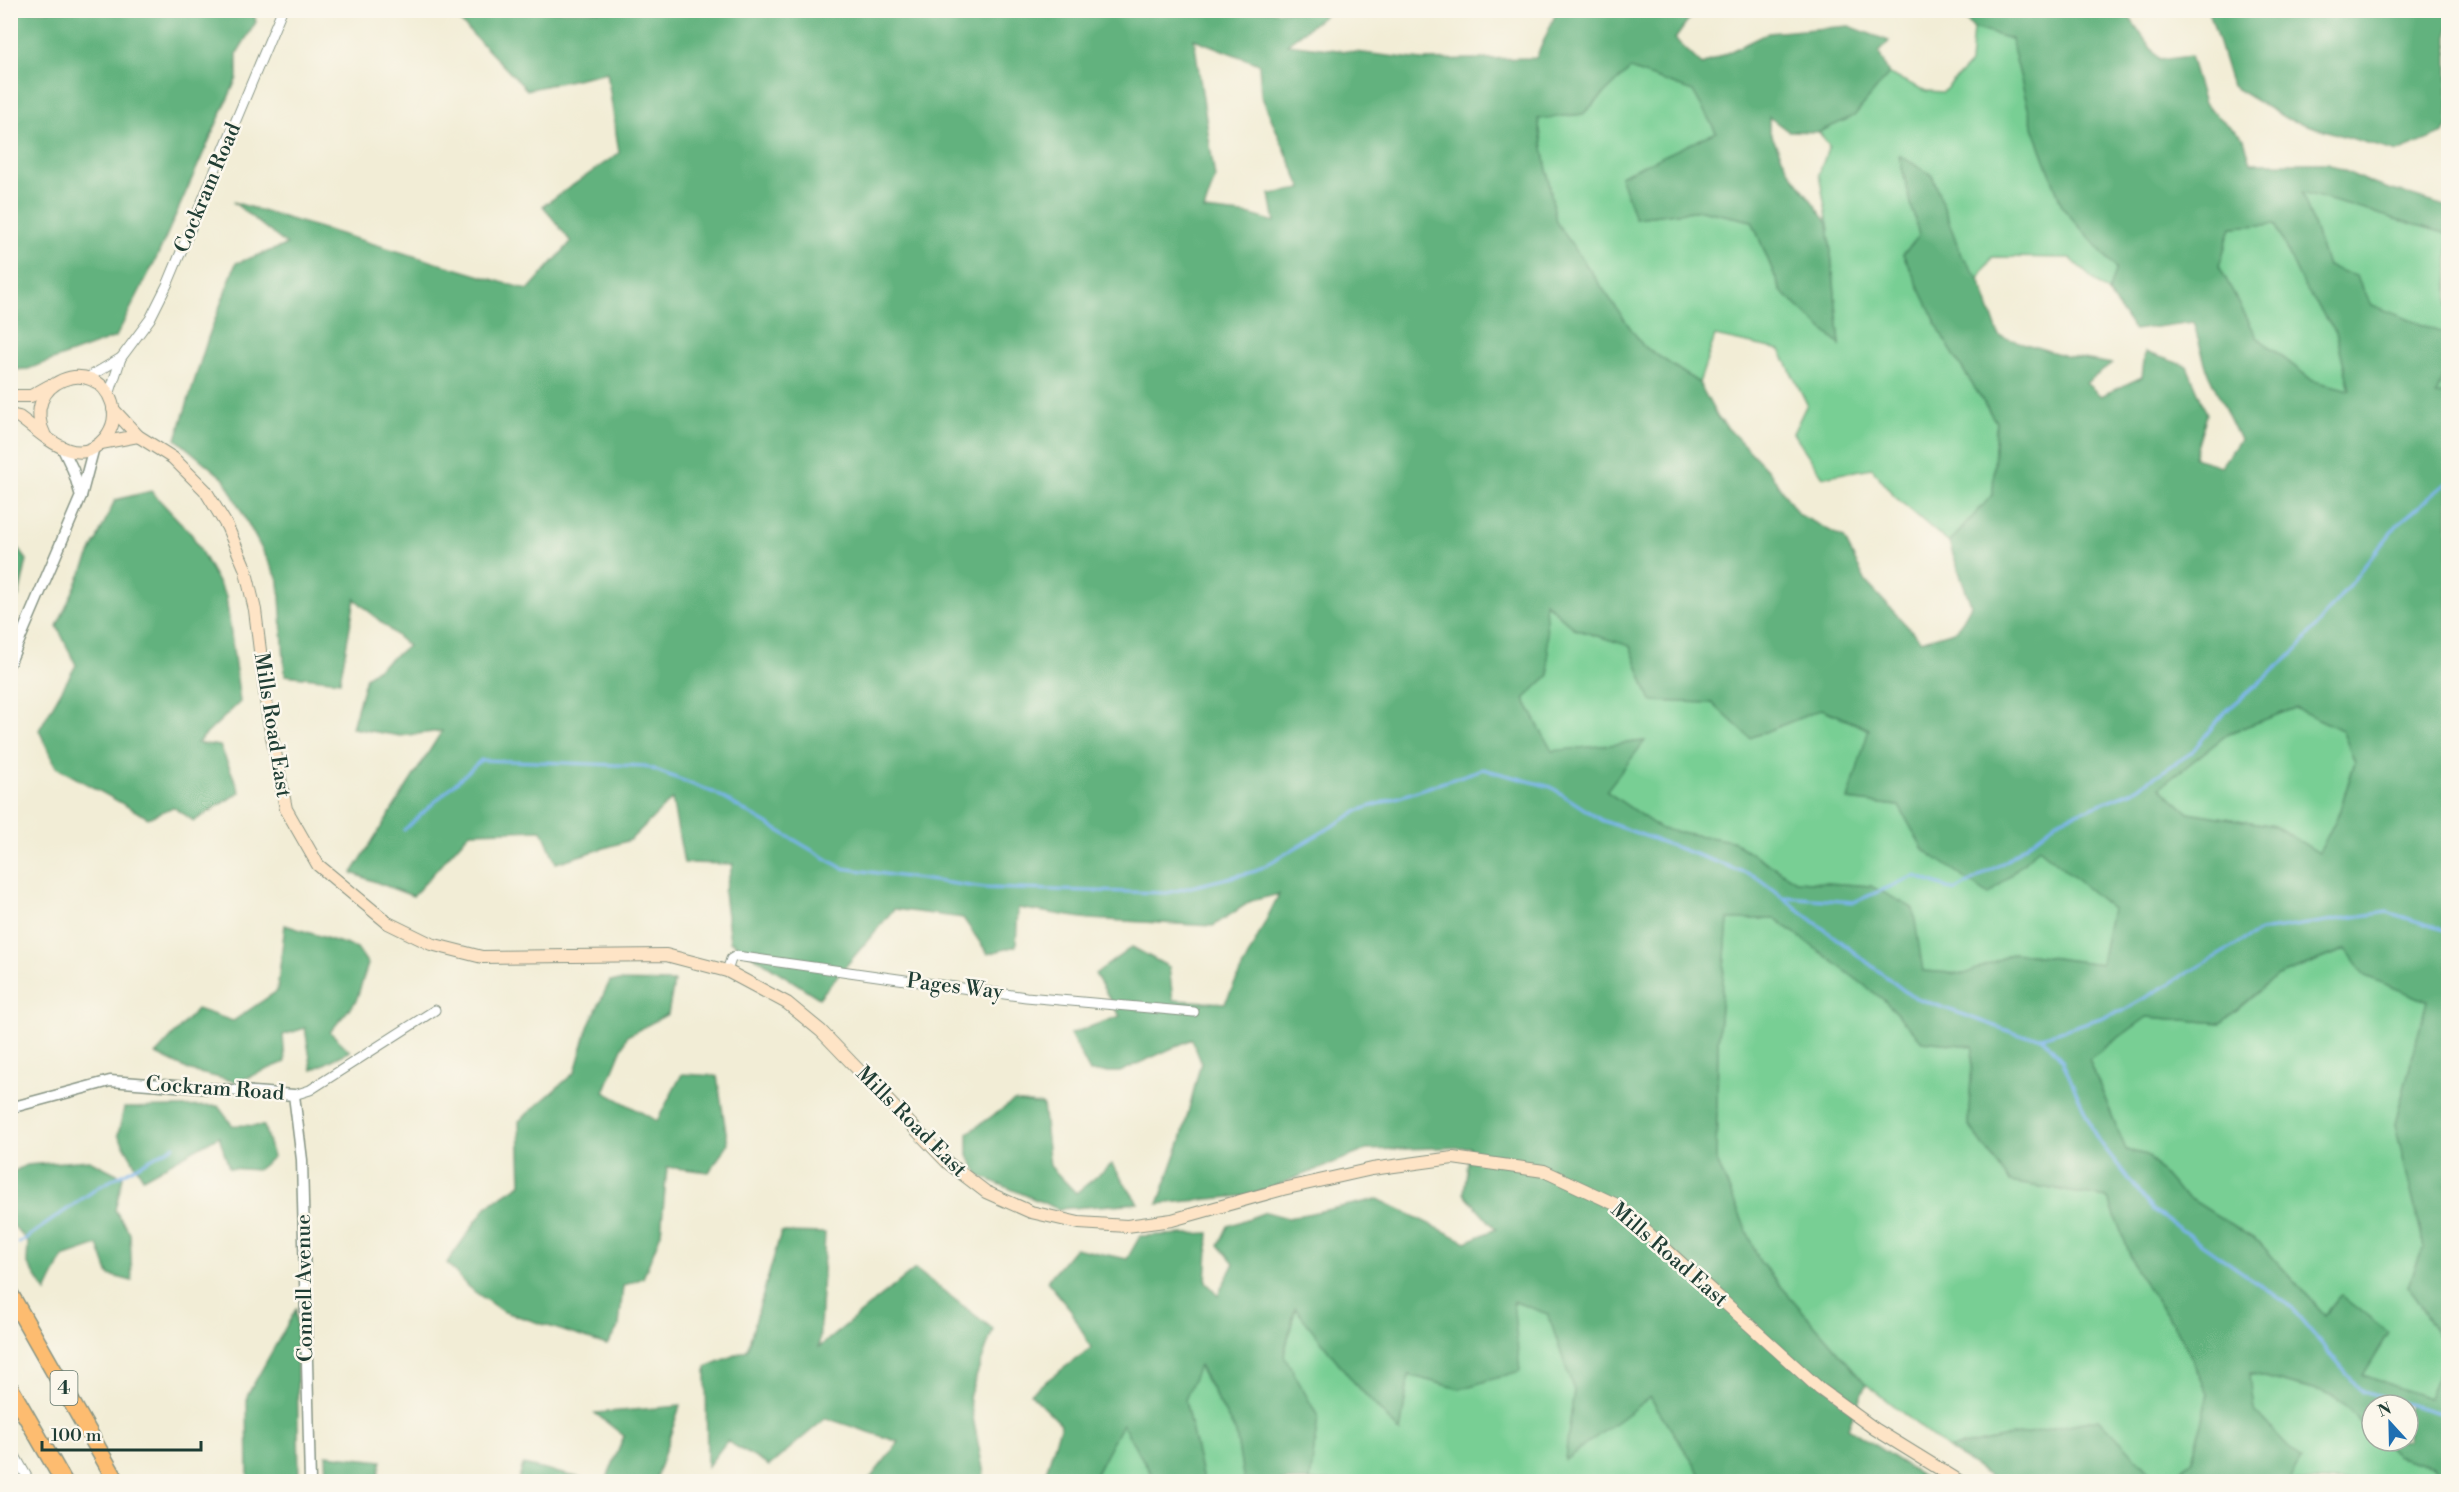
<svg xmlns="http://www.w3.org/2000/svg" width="2459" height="1492" viewBox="0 0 2459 1492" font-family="'Libre Bodoni',serif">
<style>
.green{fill:#78cf94;stroke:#4c8664;stroke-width:1.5}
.forest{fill:#62b27e;stroke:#407859;stroke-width:1.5;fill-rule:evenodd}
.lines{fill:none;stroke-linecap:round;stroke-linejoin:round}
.stream{stroke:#7cb6ed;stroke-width:3}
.minor-casing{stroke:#889585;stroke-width:11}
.tertiary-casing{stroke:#889585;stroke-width:13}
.secondary-casing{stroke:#889585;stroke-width:14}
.motorway-casing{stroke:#889585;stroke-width:19}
.minor{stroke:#fff;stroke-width:9}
.tertiary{stroke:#fff;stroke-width:10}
.secondary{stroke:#fee4c6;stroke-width:12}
.motorway{stroke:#fdbc70;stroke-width:16}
.labels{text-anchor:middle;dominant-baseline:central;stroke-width:5;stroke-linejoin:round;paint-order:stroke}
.shield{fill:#fbf7ec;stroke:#61756b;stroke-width:1.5}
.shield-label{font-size:20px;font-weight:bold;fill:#1f3d34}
.street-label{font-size:21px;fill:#1f3d34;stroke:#fbf7ec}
</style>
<rect width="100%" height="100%" fill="#fbf7ec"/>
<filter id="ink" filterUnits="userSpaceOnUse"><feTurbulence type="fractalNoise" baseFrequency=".0167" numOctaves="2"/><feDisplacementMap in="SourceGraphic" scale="12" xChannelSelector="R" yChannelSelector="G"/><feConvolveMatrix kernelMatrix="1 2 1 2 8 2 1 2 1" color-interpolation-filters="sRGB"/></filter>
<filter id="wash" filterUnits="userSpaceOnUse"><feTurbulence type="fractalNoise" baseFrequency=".008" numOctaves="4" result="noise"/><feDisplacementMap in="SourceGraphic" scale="24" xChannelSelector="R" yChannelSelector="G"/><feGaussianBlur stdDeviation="1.35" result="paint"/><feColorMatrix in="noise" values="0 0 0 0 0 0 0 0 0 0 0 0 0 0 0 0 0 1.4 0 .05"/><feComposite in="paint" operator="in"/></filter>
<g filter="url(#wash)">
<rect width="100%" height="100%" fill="#f2edd6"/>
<g class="green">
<path d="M 1973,28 L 2011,39 L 2032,124 L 2063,208 L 2116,268 L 2108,293 L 2070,258 L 1992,257 L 1979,279 L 1961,255 L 1932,175 L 1899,156 L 1920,236 L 1903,254 L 1944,339 L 1996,422 L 1993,495 L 1949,543 L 1894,496 L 1872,468 L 1823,477 L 1793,433 L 1807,404 L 1780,350 L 1715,336 L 1699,383 L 1643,346 L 1556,222 L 1538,119 L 1583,114 L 1630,69 L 1693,91 L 1716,132 L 1621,176 L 1635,218 L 1701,210 L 1752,221 L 1781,291 L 1840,344 L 1828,223 L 1819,174 L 1829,146 L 1819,132 L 1854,116 L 1889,74 L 1926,91 L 1943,92 L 1970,64 Z"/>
<path d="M 2302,192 L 2448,234 L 2448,335 L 2372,305 L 2356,276 L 2327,266 Z"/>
<path d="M 2275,224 L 2302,283 L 2336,332 L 2350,390 L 2313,381 L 2257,337 L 2219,266 L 2231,227 Z"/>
<path d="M 2448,362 L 2448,393 L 2436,395 Z"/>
<path d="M 1544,602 L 1575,629 L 1630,646 L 1651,701 L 1712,703 L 1750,738 L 1822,709 L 1869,730 L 1848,800 L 1899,806 L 1923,849 L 2039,848 L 2112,909 L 2101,964 L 2014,953 L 1965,974 L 1923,971 L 1871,886 L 1796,881 L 1732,841 L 1661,829 L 1606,791 L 1644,741 L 1552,752 L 1524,698 L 1549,675 Z"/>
<path d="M 2295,708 L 2342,730 L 2355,761 L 2339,813 L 2319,854 L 2275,826 L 2188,812 L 2160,787 L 2229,733 Z"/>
<path d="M 1728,919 L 1776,919 L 1884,1000 L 1922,1041 L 1974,1046 L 1968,1124 L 2010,1182 L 2108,1198 L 2136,1270 L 2182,1338 L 2208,1394 L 2192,1461 L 2168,1481 L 2158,1481 L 2099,1419 L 1948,1449 L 1866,1384 L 1760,1262 L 1716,1159 L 1718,1043 Z"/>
<path d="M 2347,949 L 2365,976 L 2427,1001 L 2395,1124 L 2424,1246 L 2408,1286 L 2448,1351 L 2428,1399 L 2363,1375 L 2389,1333 L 2341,1295 L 2325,1315 L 2259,1242 L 2178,1191 L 2147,1155 L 2126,1150 L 2089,1059 L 2147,1017 L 2221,1023 L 2276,977 Z"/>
<path d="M 1512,1301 L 1548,1314 L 1574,1391 L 1565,1459 L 1650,1397 L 1705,1481 L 1310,1481 L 1318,1417 L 1284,1355 L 1296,1307 L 1352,1380 L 1400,1432 L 1409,1375 L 1460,1389 Z"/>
<path d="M 1198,1366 L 1236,1433 L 1244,1481 L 1203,1481 L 1185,1400 Z"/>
<path d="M 2249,1373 L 2333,1395 L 2372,1433 L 2372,1441 L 2381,1441 L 2395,1455 L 2434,1466 L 2447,1481 L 2289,1481 L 2301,1460 L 2254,1410 Z"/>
<path d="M 1122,1423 L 1153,1477 L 1159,1481 L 1092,1482 Z"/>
</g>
<g class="forest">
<path d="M 1696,10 L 1675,39 L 1702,65 L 1768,33 L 1849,26 L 1889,41 L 1879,53 L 1889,74 L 1854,116 L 1819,132 L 1788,131 L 1769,117 L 1769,130 L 1788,169 L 1828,223 L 1840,345 L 1781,291 L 1752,221 L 1701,210 L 1635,218 L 1620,176 L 1716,132 L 1693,91 L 1630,69 L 1583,114 L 1538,119 L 1556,222 L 1643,346 L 1699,383 L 1718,418 L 1768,470 L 1798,514 L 1844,538 L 1866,582 L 1921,641 L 1957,630 L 1971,605 L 1949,543 L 1993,494 L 1996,422 L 1944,339 L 1903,254 L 1919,236 L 1899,155 L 1932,175 L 1961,255 L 1979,279 L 1999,336 L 2066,356 L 2112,364 L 2086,383 L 2101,396 L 2142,377 L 2145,352 L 2187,366 L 2207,414 L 2194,458 L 2221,466 L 2240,440 L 2208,373 L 2193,322 L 2134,330 L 2108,293 L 2116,268 L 2063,208 L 2032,124 L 2011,39 L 1973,28 L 1959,11 L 2125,11 L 2159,60 L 2190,56 L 2204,104 L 2244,139 L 2251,163 L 2328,163 L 2370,183 L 2448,207 L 2448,234 L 2302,192 L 2327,266 L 2356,276 L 2372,305 L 2448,335 L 2448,362 L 2436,395 L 2448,393 L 2448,1481 L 2434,1466 L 2395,1455 L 2381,1441 L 2408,1441 L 2408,1405 L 2372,1405 L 2372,1433 L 2333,1395 L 2250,1373 L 2254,1410 L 2301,1460 L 2289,1481 L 2168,1481 L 2192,1461 L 2208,1394 L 2182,1338 L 2136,1270 L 2108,1198 L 2010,1182 L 1968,1124 L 1973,1046 L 1922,1041 L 1884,1000 L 1776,919 L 1728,919 L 1718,1043 L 1716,1159 L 1760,1262 L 1866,1384 L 1848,1428 L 1930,1481 L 1832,1481 L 1827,1475 L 1799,1482 L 1705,1481 L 1650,1397 L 1565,1460 L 1574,1391 L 1548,1314 L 1513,1301 L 1520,1371 L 1460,1389 L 1409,1375 L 1400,1432 L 1352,1380 L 1295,1308 L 1284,1355 L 1318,1417 L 1310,1481 L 1244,1481 L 1236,1433 L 1199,1366 L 1185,1400 L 1203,1481 L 1159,1481 L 1153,1477 L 1122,1424 L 1092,1481 L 1048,1481 L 1044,1478 L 1061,1424 L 1030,1393 L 1091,1348 L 1071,1310 L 1047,1281 L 1075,1248 L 1127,1259 L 1140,1236 L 1209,1233 L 1206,1282 L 1218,1295 L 1234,1263 L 1219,1245 L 1228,1226 L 1266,1212 L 1288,1218 L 1378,1199 L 1466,1242 L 1496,1229 L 1464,1193 L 1470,1147 L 1366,1150 L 1252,1195 L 1158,1204 L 1181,1140 L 1201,1062 L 1192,1039 L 1120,1072 L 1090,1072 L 1070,1034 L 1120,1016 L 1095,974 L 1132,947 L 1169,967 L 1173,1000 L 1225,1003 L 1279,894 L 1251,901 L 1213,926 L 1089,919 L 1018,908 L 1016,946 L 988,954 L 963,918 L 894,909 L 819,998 L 730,941 L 724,892 L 733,864 L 684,863 L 672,799 L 630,840 L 556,863 L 542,830 L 470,832 L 413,896 L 352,873 L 442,731 L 400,736 L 352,728 L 366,677 L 408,646 L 355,599 L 340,681 L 285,675 L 279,581 L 224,479 L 176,439 L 208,338 L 236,263 L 287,245 L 233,202 L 528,290 L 571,242 L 543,206 L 619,153 L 607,72 L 527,90 L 450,11 L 1330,11 L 1287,44 L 1422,60 L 1536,58 L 1557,11 ZM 1194,39 L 1259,64 L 1261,95 L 1302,189 L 1270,194 L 1275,222 L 1251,215 L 1204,210 L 1215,178 ZM 2275,224 L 2302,283 L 2336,332 L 2350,390 L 2313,381 L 2257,337 L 2219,266 L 2231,227 ZM 1545,602 L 1575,629 L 1630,646 L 1651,701 L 1712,703 L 1750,738 L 1822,709 L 1869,729 L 1848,800 L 1899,806 L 1923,849 L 1989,895 L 2039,848 L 2112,909 L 2101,964 L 2014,953 L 1965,974 L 1923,971 L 1913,908 L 1871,886 L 1796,881 L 1732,841 L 1661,829 L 1606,791 L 1645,741 L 1552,751 L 1524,699 L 1549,675 ZM 2295,708 L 2342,730 L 2355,762 L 2339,813 L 2319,853 L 2275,826 L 2188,812 L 2160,787 L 2229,733 ZM 2346,949 L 2365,976 L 2427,1001 L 2395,1124 L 2424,1246 L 2408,1286 L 2448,1351 L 2428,1398 L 2363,1375 L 2389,1333 L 2341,1295 L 2325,1315 L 2259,1242 L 2178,1191 L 2147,1155 L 2126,1150 L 2089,1059 L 2147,1017 L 2221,1023 L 2276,977 Z"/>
<path d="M 253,11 L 256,22 L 237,53 L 237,78 L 156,259 L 116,337 L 28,369 L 11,370 L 11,11 Z"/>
<path d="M 2209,11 L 2448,11 L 2448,126 L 2444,133 L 2397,152 L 2287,119 L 2232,86 Z"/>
<path d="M 151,491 L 192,535 L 226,597 L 240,702 L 197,743 L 220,746 L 240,792 L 194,821 L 173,807 L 148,818 L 56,767 L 39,730 L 76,665 L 57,626 L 115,500 Z"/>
<path d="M 11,539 L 27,560 L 19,596 L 11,606 Z"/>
<path d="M 285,925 L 357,948 L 368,964 L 356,1001 L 330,1032 L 350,1051 L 312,1070 L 305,1028 L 283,1035 L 285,1062 L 237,1082 L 191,1071 L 156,1054 L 197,1009 L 233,1021 L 277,991 Z"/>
<path d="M 610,981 L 674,982 L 668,1014 L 627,1036 L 604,1092 L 657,1121 L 682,1074 L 717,1076 L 728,1144 L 709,1172 L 667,1167 L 661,1233 L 643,1278 L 623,1286 L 619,1326 L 607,1345 L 502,1311 L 468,1287 L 447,1263 L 486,1207 L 521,1184 L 519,1121 L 575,1072 L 588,1027 Z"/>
<path d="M 1014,1101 L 1043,1105 L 1050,1166 L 1076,1193 L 1112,1164 L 1138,1203 L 1058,1209 L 980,1176 L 968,1155 L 968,1133 Z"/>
<path d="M 218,1106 L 232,1125 L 264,1126 L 273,1157 L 257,1170 L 229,1168 L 219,1136 L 143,1178 L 118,1135 L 124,1108 Z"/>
<path d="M 89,1160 L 123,1177 L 115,1210 L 130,1233 L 132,1281 L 109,1275 L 98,1245 L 63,1257 L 46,1292 L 27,1263 L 28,1242 L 11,1223 L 11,1173 L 26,1165 Z"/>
<path d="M 781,1232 L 825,1233 L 819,1347 L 915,1269 L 993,1329 L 969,1397 L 984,1474 L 980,1481 L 868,1481 L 899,1442 L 826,1418 L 769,1466 L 727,1441 L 707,1467 L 706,1367 L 747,1350 Z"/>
<path d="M 296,1309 L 299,1481 L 227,1481 L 230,1478 L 248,1478 L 247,1396 Z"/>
<path d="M 680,1406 L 655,1481 L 606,1481 L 624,1436 L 595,1413 Z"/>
<path d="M 2099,1419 L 2158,1481 L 1997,1481 L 1948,1449 Z"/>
<path d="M 326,1455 L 382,1461 L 377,1481 L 327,1481 Z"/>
<path d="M 523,1465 L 595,1481 L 518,1481 Z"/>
</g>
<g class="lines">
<g class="stream">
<path d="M 404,830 L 481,760 L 645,766 L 715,793 L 842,868 L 984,888 L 1167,893 L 1256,871 L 1360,810 L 1483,769 L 1551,787 L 1601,820 L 1755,876 L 1911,996 L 2020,1035 L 2042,1037 L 2122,1011 L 2260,931 L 2387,912 L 2448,931"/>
<path d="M 1785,897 L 1854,902 L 1915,876 L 1955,891 L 2006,861 L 2059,820 L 2133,791 L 2191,753 L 2224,713 L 2298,649 L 2398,524 L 2448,482"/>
<path d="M 2042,1037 L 2062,1060 L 2096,1137 L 2153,1210 L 2289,1305 L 2362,1392 L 2448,1415"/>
<path d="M 19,1243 L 99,1187 L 174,1146"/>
</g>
</g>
</g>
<g filter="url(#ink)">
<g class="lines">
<defs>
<g id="minor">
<path d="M 87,378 L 121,358"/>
<path d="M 109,395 L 121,358 L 150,319 L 168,283 L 282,10"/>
<path d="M 727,971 L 731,959 L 736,956 L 1026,997 L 1194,1012"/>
<path d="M 294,1095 L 310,1090 L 435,1010"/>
<path d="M 10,1447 L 30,1482"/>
</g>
<g id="tertiary">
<path d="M 63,449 L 73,470 L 81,496"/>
<path d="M 10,662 L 81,496 L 94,447"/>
<path d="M 10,1108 L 110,1081 L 294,1095 L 302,1160 L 310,1482"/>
</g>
<g id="secondary">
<path d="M 10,396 L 31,396 L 49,386"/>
<path d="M 113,409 L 138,436 L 173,458 L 205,490 L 227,526 L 245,568 L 255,610 L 268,716 L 286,809 L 318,865 L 388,923 L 431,944 L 482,957 L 666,955 L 727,971 L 787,1003 L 821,1031 L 948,1163 L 986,1192 L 1031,1212 L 1079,1223 L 1127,1226 L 1172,1220 L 1283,1189 L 1372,1169 L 1453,1158 L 1544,1171 L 1617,1205 L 1820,1389 L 1875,1429 L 1961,1482"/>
<path d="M 10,415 L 19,417 C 43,434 77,472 105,438 C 113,428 116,415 112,403 C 96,353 18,381 45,436"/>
<path d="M 101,443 L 138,436"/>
</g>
<g id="motorway">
<path d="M 10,1294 L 117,1482"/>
<path d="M 10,1388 L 64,1482"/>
</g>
</defs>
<use href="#minor" class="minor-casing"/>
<use href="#tertiary" class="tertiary-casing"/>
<use href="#secondary" class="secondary-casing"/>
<use href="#motorway" class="motorway-casing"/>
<use href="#minor" class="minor"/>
<use href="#tertiary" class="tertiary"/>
<use href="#secondary" class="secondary"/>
<use href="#motorway" class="motorway"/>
</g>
</g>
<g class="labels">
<rect class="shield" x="50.5" y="1371" width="27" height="34" rx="4.5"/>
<g class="shield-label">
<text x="64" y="1388">4</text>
</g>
<g class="street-label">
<text transform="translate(208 188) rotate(-67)">Cockram Road</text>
<text transform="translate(272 725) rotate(81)">Mills Road East</text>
<text transform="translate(955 987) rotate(7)">Pages Way</text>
<text transform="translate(215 1089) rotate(4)">Cockram Road</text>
<text transform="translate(911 1122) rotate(45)">Mills Road East</text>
<text transform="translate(1669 1255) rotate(41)">Mills Road East</text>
<text transform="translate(305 1288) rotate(-91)">Connell Avenue</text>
</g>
</g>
<rect width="2459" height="1492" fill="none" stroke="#fbf7ec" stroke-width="36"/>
<g transform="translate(2390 1423) rotate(338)"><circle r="28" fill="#fbf7ec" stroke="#a3ada2" stroke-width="1.5"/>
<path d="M0-4.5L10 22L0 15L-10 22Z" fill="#1f6fb2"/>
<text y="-9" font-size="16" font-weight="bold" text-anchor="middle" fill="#1f3d34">N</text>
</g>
<path d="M42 1441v9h159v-9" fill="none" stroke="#1f3d34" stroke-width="3"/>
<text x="51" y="1441" font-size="18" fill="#1f3d34" stroke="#fbf7ec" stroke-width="4.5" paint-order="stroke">100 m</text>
</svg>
